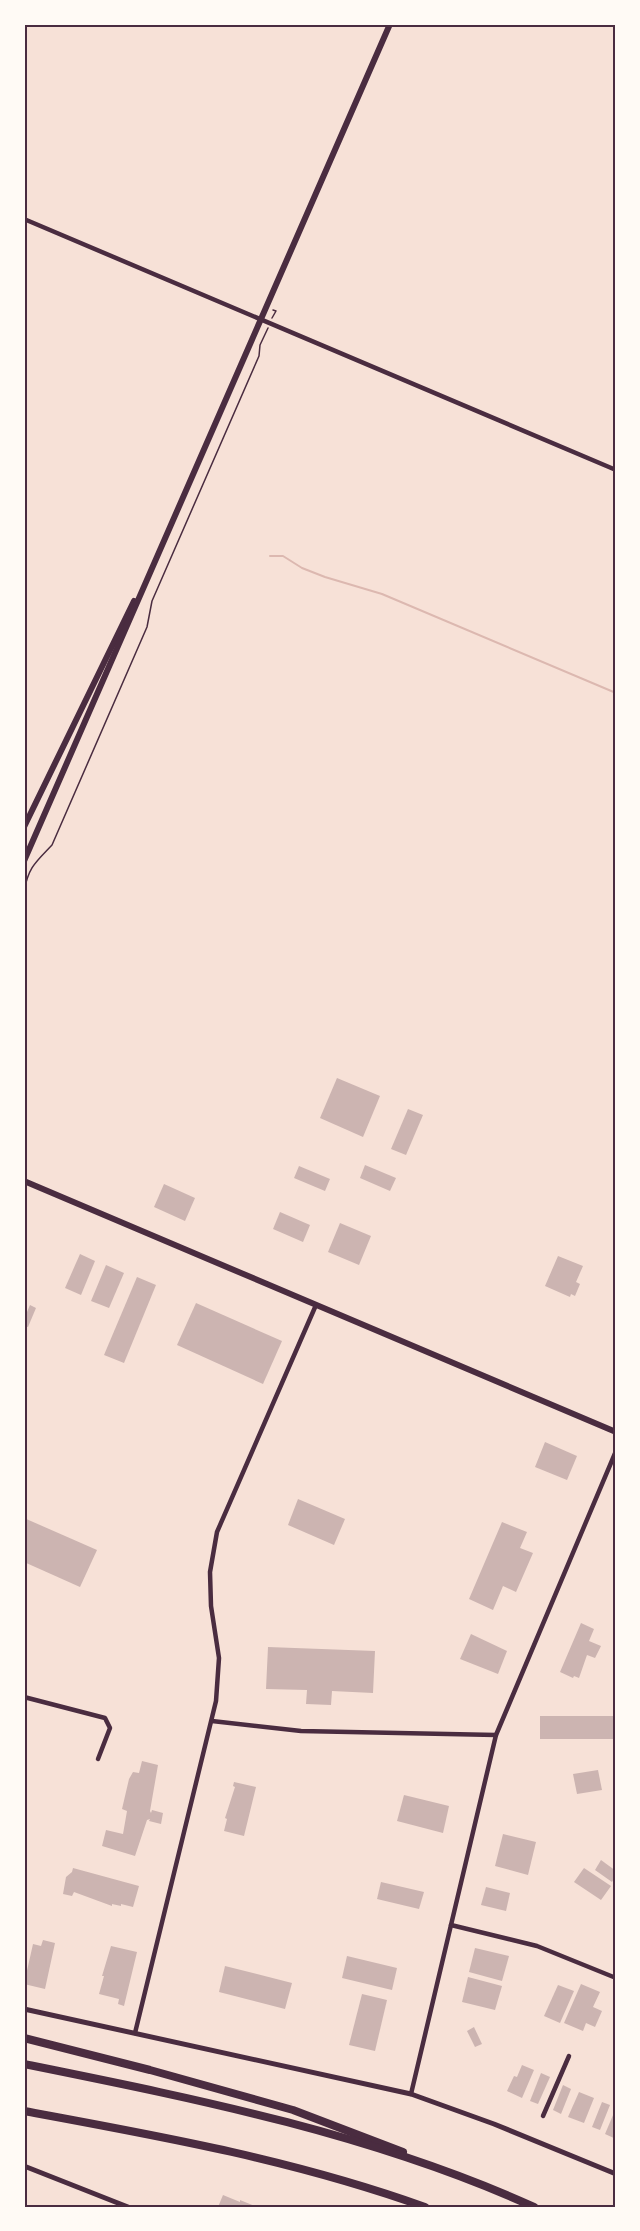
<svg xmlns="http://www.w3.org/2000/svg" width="640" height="2231" viewBox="0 0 640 2231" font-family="'DejaVu Sans',sans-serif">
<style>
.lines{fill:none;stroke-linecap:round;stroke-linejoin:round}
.stream{stroke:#dcb8b0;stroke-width:2}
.building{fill:#ccb4b1}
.path{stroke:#4a2c40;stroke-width:1.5}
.minor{stroke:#4a2c40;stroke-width:4.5}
.tertiary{stroke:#4a2c40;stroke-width:5}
.secondary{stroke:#4a2c40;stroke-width:6}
.motorway{stroke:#4a2c40;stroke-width:8}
.neatline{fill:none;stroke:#4a2c40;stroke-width:2}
</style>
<rect width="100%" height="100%" fill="#f7e1d7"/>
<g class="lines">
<path class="stream" d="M 270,556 L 283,556 L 302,568 L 325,577 L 382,594 L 616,693"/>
</g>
<g class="building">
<path d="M 337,1078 L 380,1096 L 363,1137 L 320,1118 Z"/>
<path d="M 408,1109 L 423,1115 L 406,1155 L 391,1149 Z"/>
<path d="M 365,1165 L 396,1178 L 390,1191 L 360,1178 Z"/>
<path d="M 299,1166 L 330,1179 L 325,1191 L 294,1178 Z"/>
<path d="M 164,1184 L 195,1198 L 185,1221 L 154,1207 Z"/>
<path d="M 280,1212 L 310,1225 L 303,1242 L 273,1229 Z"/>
<path d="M 340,1223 L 371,1236 L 359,1265 L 328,1252 Z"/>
<path d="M 80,1254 L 95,1261 L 81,1295 L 65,1288 Z"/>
<path d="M 558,1256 L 583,1266 L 576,1282 L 580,1284 L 575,1296 L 571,1294 L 570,1297 L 545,1286 Z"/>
<path d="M 106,1265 L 124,1273 L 109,1308 L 91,1301 Z"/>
<path d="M 137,1277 L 156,1285 L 124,1363 L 104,1355 Z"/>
<path d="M 196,1303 L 282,1341 L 263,1384 L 177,1345 Z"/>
<path d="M 30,1305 L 36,1308 L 28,1327 L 24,1326 L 24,1319 Z"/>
<path d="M 545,1442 L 577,1456 L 567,1480 L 535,1467 Z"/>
<path d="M 298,1499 L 345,1519 L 334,1545 L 288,1525 Z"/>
<path d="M 24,1518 L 97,1550 L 80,1587 L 24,1562 Z"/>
<path d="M 502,1522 L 527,1532 L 520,1548 L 533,1553 L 516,1592 L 503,1586 L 493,1610 L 469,1599 Z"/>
<path d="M 581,1623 L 594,1629 L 589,1641 L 601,1646 L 595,1658 L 587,1655 L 579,1678 L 574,1676 L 573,1678 L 560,1672 Z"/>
<path d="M 471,1634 L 507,1651 L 498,1674 L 460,1659 Z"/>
<path d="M 268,1647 L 375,1651 L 373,1693 L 332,1691 L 331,1705 L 306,1704 L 307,1690 L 266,1689 Z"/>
<rect x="540" y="1716" width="76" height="23"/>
<path d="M 142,1761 L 158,1765 L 150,1811 L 151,1813 L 152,1810 L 163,1813 L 161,1824 L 149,1821 L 150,1819 L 147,1820 L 135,1856 L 102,1846 L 106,1830 L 123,1834 L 127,1811 L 122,1809 L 129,1779 L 133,1772 L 139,1773 Z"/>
<path d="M 598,1770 L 602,1790 L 577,1794 L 573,1774 Z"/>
<path d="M 234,1782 L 256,1787 L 244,1836 L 224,1831 L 227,1819 L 225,1818 L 235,1787 L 233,1786 Z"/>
<path d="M 404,1795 L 449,1806 L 443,1833 L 397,1821 Z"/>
<path d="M 503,1834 L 536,1842 L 528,1875 L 495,1866 Z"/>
<path d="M 601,1860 L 616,1871 L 616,1875 L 612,1882 L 595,1870 Z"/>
<path d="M 73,1868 L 139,1886 L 133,1907 L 121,1904 L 121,1906 L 112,1904 L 112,1906 L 74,1892 L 72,1896 L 63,1894 L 66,1877 L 72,1872 Z"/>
<path d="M 584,1868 L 611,1886 L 601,1900 L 574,1882 Z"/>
<path d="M 381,1882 L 424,1892 L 419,1909 L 377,1899 Z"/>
<path d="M 486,1887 L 510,1893 L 506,1911 L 481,1905 Z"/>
<path d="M 43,1940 L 55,1943 L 45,1989 L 24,1984 L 33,1944 L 41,1946 Z"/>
<path d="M 111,1946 L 137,1952 L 124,2006 L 118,2004 L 119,1999 L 99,1994 L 104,1976 L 102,1976 Z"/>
<path d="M 475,1948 L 509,1956 L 502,1981 L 469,1972 Z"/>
<path d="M 347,1956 L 397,1968 L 392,1990 L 342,1978 Z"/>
<path d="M 225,1966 L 292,1983 L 285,2009 L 219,1992 Z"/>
<path d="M 468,1977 L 502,1986 L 495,2010 L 462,2002 Z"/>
<path d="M 581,1984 L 600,1992 L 593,2007 L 602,2011 L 595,2027 L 586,2023 L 583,2031 L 564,2023 Z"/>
<path d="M 558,1985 L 574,1991 L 560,2023 L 544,2016 Z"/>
<path d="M 362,1994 L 387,2000 L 375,2051 L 349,2045 Z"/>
<path d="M 474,2027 L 482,2044 L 475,2047 L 467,2031 Z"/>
<path d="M 522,2065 L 534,2070 L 522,2098 L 507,2091 L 514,2076 L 517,2077 Z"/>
<path d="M 541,2073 L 550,2077 L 538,2104 L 530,2101 Z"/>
<path d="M 563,2085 L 571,2089 L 561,2114 L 553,2110 Z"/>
<path d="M 579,2092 L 594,2098 L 584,2123 L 568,2117 Z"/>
<path d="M 602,2102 L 610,2105 L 600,2130 L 592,2127 Z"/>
<path d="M 616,2108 L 616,2139 L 605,2134 Z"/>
<path d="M 223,2195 L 240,2202 L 240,2200 L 257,2207 L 218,2207 Z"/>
</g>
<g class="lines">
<g class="path">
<path d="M 272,318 L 276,311 L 273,310"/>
<path d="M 24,891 C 29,866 36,862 52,845 L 147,627 L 152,601 L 259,356 L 260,345 L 268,328"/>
</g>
<g class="minor">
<path d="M 24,219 L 616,470"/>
<path d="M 24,1697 L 105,1718 L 110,1728 L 98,1759"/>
<path d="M 212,1721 L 301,1731 L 496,1735"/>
<path d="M 451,1925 L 537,1946 L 616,1978"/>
<path d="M 135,2033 L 216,1701 L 219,1658 L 211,1606 L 210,1572 L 217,1532 L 316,1305"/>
<path d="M 411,2094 L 496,1735 L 616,1451"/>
<path d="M 543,2116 L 569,2056"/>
</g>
<g class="tertiary">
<path d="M 24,2009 L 411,2094 L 494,2124 L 616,2174"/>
<path d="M 24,2166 L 128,2207"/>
</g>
<g class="secondary">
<path d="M 24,827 L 134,601"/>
<path d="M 24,861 L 390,24"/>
<path d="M 24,1181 L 616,1432"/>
</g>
<g class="motorway">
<path d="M 24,2038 L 150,2070 L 293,2110 L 403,2152"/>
<path d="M 24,2064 C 197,2099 373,2134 534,2207"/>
<path d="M 24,2111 C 160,2136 294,2160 425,2207"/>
</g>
</g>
<rect width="640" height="2231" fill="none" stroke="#fffaf5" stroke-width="51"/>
<rect x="26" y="26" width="588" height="2180" class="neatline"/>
</svg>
